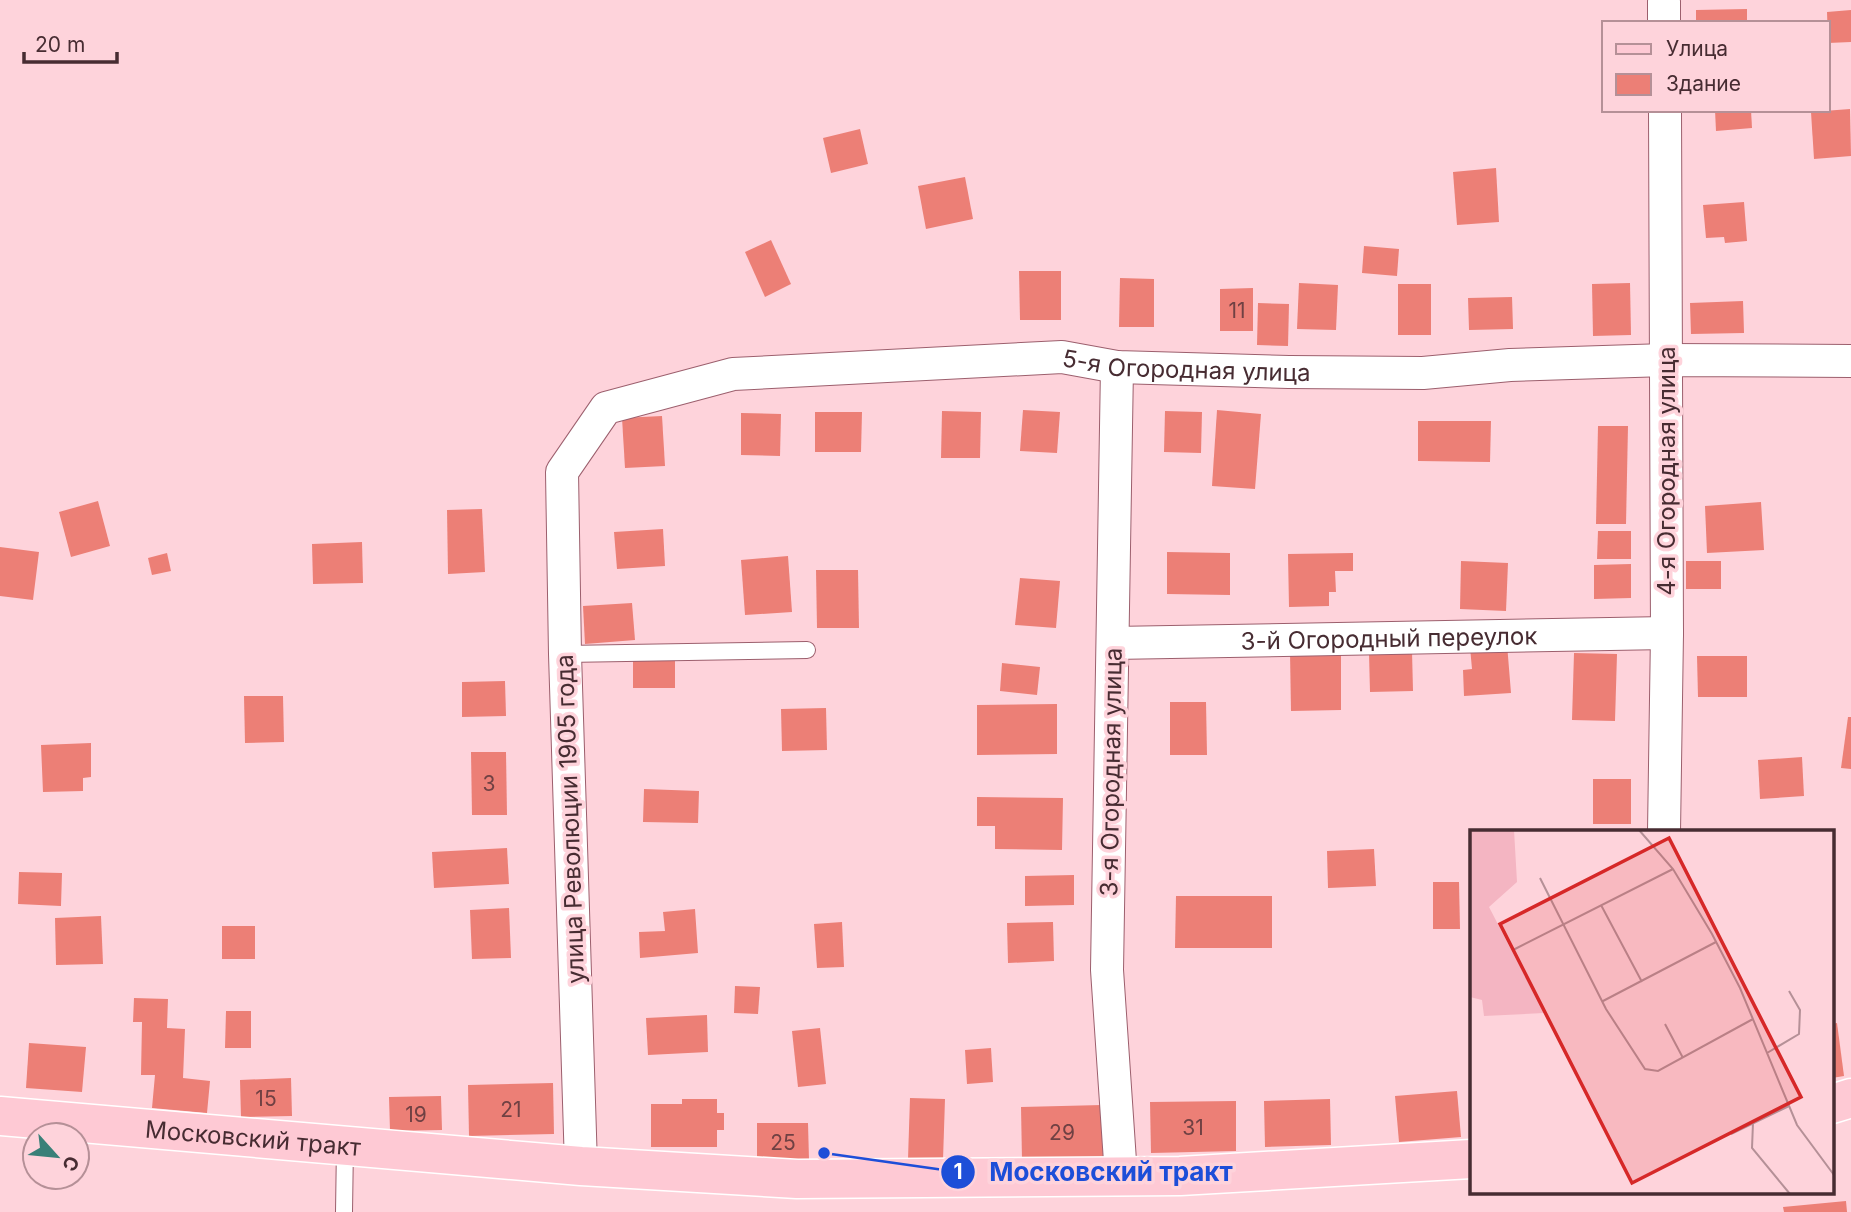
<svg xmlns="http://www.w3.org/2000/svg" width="1851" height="1212" viewBox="0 0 1851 1212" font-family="Inter,sans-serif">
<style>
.building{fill:#ec7f76}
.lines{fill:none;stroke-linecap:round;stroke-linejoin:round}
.service-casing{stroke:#9c5f6d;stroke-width:18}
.minor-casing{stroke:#9c5f6d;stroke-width:34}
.primary-casing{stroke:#fff;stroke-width:41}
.service{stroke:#fff;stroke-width:16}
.minor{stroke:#fff;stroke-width:32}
.primary{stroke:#fec9d4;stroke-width:38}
.labels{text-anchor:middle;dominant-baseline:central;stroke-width:7;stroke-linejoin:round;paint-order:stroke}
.number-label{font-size:21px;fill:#704143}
.street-label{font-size:24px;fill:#472c32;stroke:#fed3db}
.inset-road{fill:none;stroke:#b59097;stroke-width:2}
.view{fill:#d62828;fill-opacity:0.15;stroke:#d62828;stroke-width:3.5}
.inset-edge{fill:none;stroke:#472c32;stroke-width:3.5}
.leader{fill:none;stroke:#1d4ed8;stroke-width:2.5}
.callout-dot{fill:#1d4ed8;stroke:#fed3db;stroke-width:2.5}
.mark-label{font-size:21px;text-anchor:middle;font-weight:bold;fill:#fff}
.callout-label{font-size:26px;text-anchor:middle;font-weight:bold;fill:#1d4ed8;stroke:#fed3db;stroke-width:7;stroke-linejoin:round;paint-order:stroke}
</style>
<rect width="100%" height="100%" fill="#fed3db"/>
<g class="building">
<path d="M 1747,9 L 1747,23 L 1696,23 L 1696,10 Z"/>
<path d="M 1851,10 L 1851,42 L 1828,43 L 1827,12 Z"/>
<path d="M 1850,109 L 1851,156 L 1814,159 L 1811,112 Z"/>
<path d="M 1715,110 L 1751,110 L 1752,128 L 1716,131 Z"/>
<path d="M 860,129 L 868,164 L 831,173 L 823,138 Z"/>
<path d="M 1496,168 L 1499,222 L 1457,225 L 1453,172 Z"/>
<path d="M 965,177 L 973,219 L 926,229 L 918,186 Z"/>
<path d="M 1744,202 L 1747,241 L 1725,243 L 1724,237 L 1706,238 L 1703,205 Z"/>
<path d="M 771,240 L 791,284 L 765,297 L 745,252 Z"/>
<path d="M 1364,246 L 1399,249 L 1397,276 L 1362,273 Z"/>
<path d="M 1019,271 L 1061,271 L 1061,320 L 1020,320 Z"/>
<path d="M 1120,278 L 1154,279 L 1154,327 L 1119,327 Z"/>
<path d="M 1299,283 L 1338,285 L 1336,330 L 1297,329 Z"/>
<path d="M 1630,283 L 1631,335 L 1593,336 L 1592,284 Z"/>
<rect x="1398" y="284" width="33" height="51"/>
<path d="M 1253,288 L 1253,331 L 1220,331 L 1220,289 Z"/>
<path d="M 1512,297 L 1513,329 L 1469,330 L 1468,298 Z"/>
<path d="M 1743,301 L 1744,333 L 1691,334 L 1690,303 Z"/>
<path d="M 1258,303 L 1289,304 L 1288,346 L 1257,345 Z"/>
<path d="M 1023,410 L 1060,412 L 1057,453 L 1020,451 Z"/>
<path d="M 1217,410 L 1261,414 L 1255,489 L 1212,486 Z"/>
<path d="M 942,411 L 981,412 L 980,458 L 941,458 Z"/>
<path d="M 1165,411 L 1202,412 L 1201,453 L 1164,452 Z"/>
<path d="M 815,412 L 862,412 L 861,452 L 815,452 Z"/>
<path d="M 741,413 L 781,414 L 780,456 L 741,455 Z"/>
<path d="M 662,416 L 665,466 L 625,468 L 622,418 Z"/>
<path d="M 1418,421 L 1491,421 L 1490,462 L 1418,461 Z"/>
<path d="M 1598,426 L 1628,426 L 1626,524 L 1596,524 Z"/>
<path d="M 98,501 L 110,546 L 71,557 L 59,512 Z"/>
<path d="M 1761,502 L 1764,550 L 1707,553 L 1705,506 Z"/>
<path d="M 482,509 L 485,572 L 448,574 L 447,510 Z"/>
<path d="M 663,529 L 665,566 L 617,569 L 614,532 Z"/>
<path d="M 1598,531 L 1631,531 L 1631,559 L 1597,559 Z"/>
<path d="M 362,542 L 363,583 L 313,584 L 312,544 Z"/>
<path d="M 0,547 L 39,552 L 33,600 L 0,596 Z"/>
<path d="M 1167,552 L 1230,553 L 1230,595 L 1167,594 Z"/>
<path d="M 167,553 L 171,571 L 152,575 L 148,558 Z"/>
<path d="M 1353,553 L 1353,571 L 1335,571 L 1336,592 L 1329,592 L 1329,606 L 1289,607 L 1288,554 Z"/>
<path d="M 788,556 L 792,612 L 745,615 L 741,560 Z"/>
<path d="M 1461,561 L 1508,563 L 1506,611 L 1460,609 Z"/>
<rect x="1686" y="561" width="35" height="28"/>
<path d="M 1631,564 L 1631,598 L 1594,599 L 1594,565 Z"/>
<path d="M 816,570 L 858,570 L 859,628 L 817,628 Z"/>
<path d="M 1020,578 L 1060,581 L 1056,628 L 1015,625 Z"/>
<path d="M 632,603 L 635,640 L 585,644 L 583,606 Z"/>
<path d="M 1507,644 L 1511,693 L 1464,696 L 1463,670 L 1472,669 L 1470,647 Z"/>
<path d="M 1341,651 L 1341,710 L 1291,711 L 1290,652 Z"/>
<path d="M 1412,651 L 1413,691 L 1370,692 L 1369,653 Z"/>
<path d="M 1574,653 L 1617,654 L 1615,721 L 1572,720 Z"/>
<path d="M 1697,656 L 1747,656 L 1747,697 L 1698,697 Z"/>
<path d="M 633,659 L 675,660 L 675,688 L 633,688 Z"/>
<path d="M 1002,663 L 1040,667 L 1037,695 L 1000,691 Z"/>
<path d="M 505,681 L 506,716 L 462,717 L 462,682 Z"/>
<path d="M 244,696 L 283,696 L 284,742 L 245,743 Z"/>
<path d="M 1170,702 L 1206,702 L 1207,755 L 1170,755 Z"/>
<path d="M 1057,704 L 1057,754 L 977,755 L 977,705 Z"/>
<path d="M 826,708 L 827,750 L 782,751 L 781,709 Z"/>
<path d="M 1848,717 L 1851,717 L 1851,769 L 1841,768 Z"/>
<path d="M 91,743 L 91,777 L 83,778 L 83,791 L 43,792 L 41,745 Z"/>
<path d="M 471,752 L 506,752 L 507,815 L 472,815 Z"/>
<path d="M 1802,757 L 1804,796 L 1760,799 L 1758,760 Z"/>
<rect x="1593" y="779" width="38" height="45"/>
<path d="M 644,789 L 699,791 L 698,823 L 643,822 Z"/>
<path d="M 977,797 L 1063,798 L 1062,850 L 995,849 L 995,826 L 977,826 Z"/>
<path d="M 507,848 L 509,884 L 434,888 L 432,852 Z"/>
<path d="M 1374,849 L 1376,886 L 1328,888 L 1327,851 Z"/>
<path d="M 19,872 L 62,873 L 61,906 L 18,904 Z"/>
<path d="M 1074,875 L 1074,905 L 1025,906 L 1025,876 Z"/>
<path d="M 1433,882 L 1459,882 L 1460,929 L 1433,929 Z"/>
<path d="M 1176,896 L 1272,896 L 1272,948 L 1175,948 Z"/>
<path d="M 509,908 L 511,958 L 472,959 L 470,910 Z"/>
<path d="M 695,909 L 698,953 L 640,958 L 639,932 L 665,931 L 663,912 Z"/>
<path d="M 101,916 L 103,964 L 56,965 L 55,918 Z"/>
<path d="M 842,922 L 844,967 L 817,968 L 814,924 Z"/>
<path d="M 1053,922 L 1054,961 L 1008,963 L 1007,923 Z"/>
<rect x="222" y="926" width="33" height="33"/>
<path d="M 735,986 L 760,987 L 758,1014 L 734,1013 Z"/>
<path d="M 134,998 L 168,999 L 167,1028 L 185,1029 L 183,1078 L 210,1081 L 207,1113 L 152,1108 L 155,1075 L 141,1075 L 142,1022 L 133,1022 Z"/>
<path d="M 226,1011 L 251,1011 L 251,1048 L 225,1048 Z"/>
<path d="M 707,1015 L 708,1052 L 648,1055 L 646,1018 Z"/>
<path d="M 1837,1023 L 1844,1076 L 1832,1078 L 1832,1024 Z"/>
<path d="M 820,1028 L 826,1084 L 798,1087 L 792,1031 Z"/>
<path d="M 29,1043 L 86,1047 L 82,1092 L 26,1088 Z"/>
<path d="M 991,1048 L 993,1082 L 967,1084 L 965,1050 Z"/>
<path d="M 291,1078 L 292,1116 L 241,1117 L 240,1080 Z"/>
<path d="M 553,1083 L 554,1134 L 469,1136 L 468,1085 Z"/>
<path d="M 1457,1091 L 1461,1137 L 1399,1142 L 1395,1096 Z"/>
<path d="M 441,1096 L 442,1130 L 390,1131 L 389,1097 Z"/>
<path d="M 910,1098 L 945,1099 L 943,1160 L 908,1159 Z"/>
<path d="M 682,1099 L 717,1099 L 717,1113 L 724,1113 L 724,1130 L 717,1130 L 717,1147 L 651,1147 L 651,1104 L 682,1104 Z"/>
<path d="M 1330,1099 L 1331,1145 L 1265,1147 L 1264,1101 Z"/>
<path d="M 1236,1101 L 1236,1151 L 1151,1153 L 1150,1102 Z"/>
<path d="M 1102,1105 L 1103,1158 L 1022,1160 L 1021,1107 Z"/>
<path d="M 757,1123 L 808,1123 L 809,1160 L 757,1161 Z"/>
<path d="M 1846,1201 L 1847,1212 L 1784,1212 L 1783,1207 Z"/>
</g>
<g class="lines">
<defs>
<g id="service">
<path d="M 565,654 L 807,650"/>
<path d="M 344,1212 L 345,1145"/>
</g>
<g id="minor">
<path d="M 1664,2 L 1664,23"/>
<path d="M 1117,367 L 1107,970 L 1121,1176"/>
<path id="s1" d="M 1113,643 L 1667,633"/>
<path d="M 1664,832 L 1667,633 L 1665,110"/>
<path id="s2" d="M 581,1166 L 565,654 L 562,472 L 606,408 L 733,374 L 1062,357 L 1117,367 L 1289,372 L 1423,373 L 1510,365 L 1666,360 L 1851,361"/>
</g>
<g id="primary">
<path d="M 1832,1104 L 1851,1098"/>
<path id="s3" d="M 0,1116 L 581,1166 L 797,1179 L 1180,1176 L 1471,1159"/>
</g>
</defs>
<use href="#service" class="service-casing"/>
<use href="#minor" class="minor-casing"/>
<use href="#primary" class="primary-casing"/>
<use href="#service" class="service"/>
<use href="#minor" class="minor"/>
<use href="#primary" class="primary"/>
</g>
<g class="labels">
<g class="number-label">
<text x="1237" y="310">11</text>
<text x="489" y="783">3</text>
<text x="266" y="1098">15</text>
<text x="511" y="1109">21</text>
<text x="416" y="1114">19</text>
<text x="1193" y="1127">31</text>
<text x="1062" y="1132">29</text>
<text x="783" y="1142">25</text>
</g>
<g class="street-label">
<text stroke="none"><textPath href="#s2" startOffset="1358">5-я Огородная улица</textPath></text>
<text transform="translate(1666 471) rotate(-90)">4-я Огородная улица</text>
<text stroke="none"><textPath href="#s1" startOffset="276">3-й Огородный переулок</textPath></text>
<text transform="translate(1111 772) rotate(-89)">3-я Огородная улица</text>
<text transform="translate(570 819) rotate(-92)">улица Революции 1905 года</text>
<text stroke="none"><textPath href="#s3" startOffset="254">Московский тракт</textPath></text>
</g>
</g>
<g transform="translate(1470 830)">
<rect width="364" height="364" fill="#fed3db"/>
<path d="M 0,0 L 44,0 L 47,52 L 19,77 L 74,183 L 14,186 L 12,170 L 0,167 Z" fill="#f4b5c2"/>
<path class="inset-road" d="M 169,0 L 203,39 L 242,104 L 270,158 L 327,295 L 364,345M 70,48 L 136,179 L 175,239 L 188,241 L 283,189M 131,75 L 172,152M 43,120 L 203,39M 133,171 L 246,112M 195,194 L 213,228M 297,223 L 329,204 L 330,180 L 319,161M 283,293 L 282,318 L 320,364M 261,304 L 319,276"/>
<path class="view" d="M 199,8 L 331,267 L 162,353 L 30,94 Z"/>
<rect width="364" height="364" class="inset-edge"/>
</g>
<path class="leader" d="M824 1153L958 1172"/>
<g class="callout-dot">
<circle cx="824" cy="1153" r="7"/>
<circle cx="958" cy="1172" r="18"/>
</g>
<g class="mark-label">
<text x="958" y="1179">1</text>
</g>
<g class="callout-label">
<text x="1111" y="1181">Московский тракт</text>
</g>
<rect x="1602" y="21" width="228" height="91" fill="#fed3db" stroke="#b59097" stroke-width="2"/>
<rect x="1616" y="44" width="35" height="10" fill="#fec9d4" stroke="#b59097" stroke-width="2"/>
<text x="1666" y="56" font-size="21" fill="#472c32">Улица</text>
<rect x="1616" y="74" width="35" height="21" fill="#ec7f76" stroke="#b59097" stroke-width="2"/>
<text x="1666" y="91" font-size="21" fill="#472c32">Здание</text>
<g transform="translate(56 1156) rotate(117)"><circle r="33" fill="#fed3db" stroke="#b59097" stroke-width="2"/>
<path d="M0-5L12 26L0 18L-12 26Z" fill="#398078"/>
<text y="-10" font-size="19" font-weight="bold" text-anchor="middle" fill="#472c32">С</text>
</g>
<path d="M24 52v10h93v-10" fill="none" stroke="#472c32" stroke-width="3.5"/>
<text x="35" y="52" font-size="21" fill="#472c32" stroke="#fed3db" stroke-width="5" paint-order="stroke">20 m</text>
</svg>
